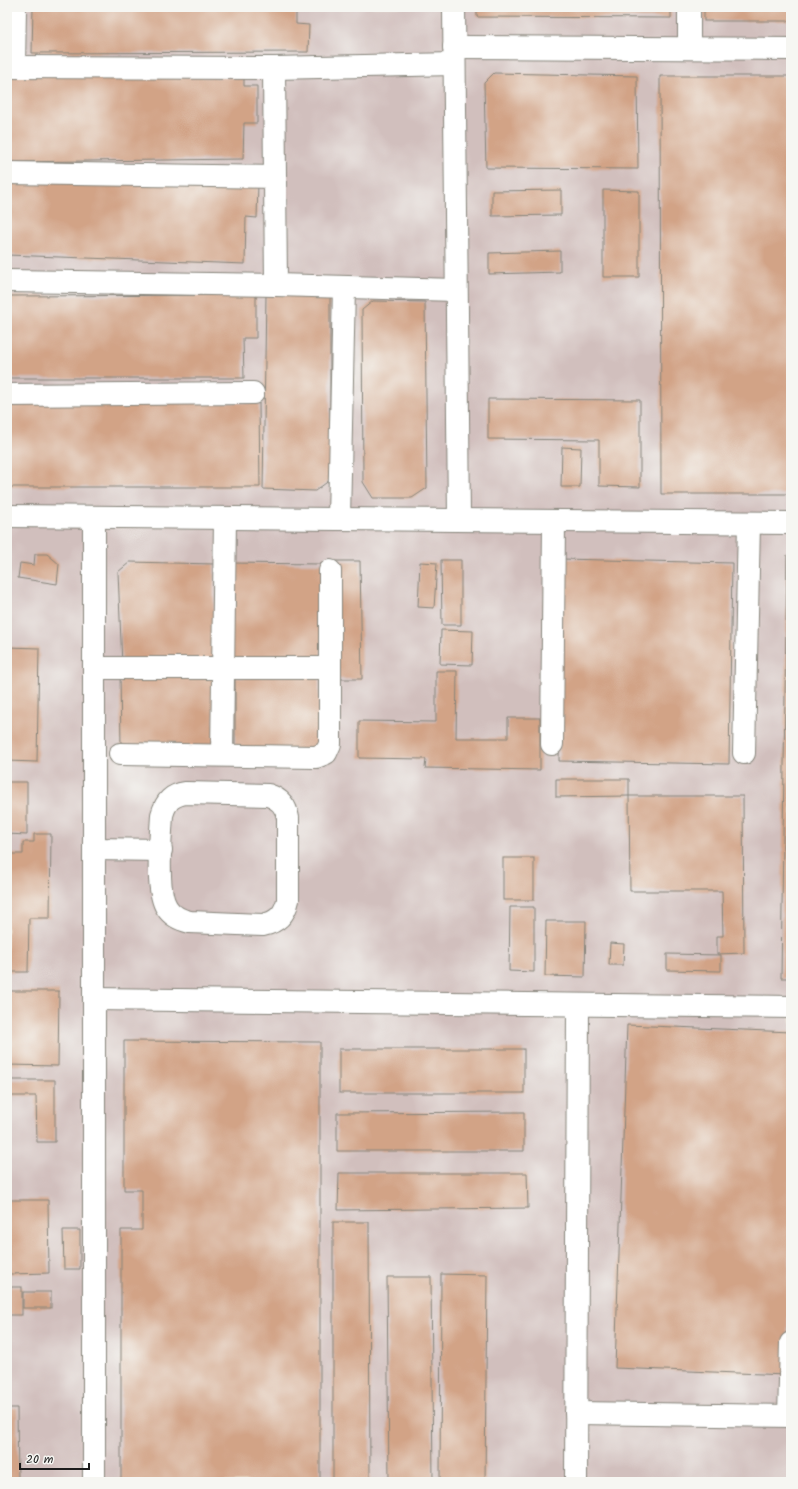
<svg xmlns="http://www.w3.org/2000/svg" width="798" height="1489" viewBox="0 0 798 1489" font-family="Kalam,sans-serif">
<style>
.industrial{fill:#d1bfbd}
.building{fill:#d2a386}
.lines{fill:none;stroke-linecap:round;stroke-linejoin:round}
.minor-casing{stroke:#86847a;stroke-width:24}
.minor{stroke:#fff;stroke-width:22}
</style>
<rect width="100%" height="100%" fill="#f6f6f2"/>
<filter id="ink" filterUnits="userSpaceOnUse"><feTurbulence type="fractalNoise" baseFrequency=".025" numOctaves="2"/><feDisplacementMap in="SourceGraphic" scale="8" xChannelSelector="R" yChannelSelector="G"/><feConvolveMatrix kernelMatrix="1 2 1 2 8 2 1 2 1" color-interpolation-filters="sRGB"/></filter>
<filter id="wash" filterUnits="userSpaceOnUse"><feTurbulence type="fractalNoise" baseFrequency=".012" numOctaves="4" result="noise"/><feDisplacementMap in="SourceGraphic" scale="16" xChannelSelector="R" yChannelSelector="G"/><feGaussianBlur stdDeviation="0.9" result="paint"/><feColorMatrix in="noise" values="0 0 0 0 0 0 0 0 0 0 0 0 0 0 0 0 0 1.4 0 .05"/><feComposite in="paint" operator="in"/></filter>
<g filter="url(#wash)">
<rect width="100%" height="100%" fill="#efebd7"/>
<rect class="industrial" x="7" y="7" width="784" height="1475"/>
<g id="blocks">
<g class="building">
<path d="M 33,7 L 296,7 L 296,24 L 309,25 L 308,52 L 32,53 Z"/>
<path d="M 477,7 L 671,7 L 671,18 L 477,17 Z"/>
<rect x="704" y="7" width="87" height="14"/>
<path d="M 494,73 L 637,76 L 638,169 L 486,168 L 484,83 Z"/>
<path d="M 7,74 L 244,78 L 244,86 L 257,86 L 257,123 L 244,123 L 243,159 L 7,162 Z"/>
<path d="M 660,76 L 791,76 L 791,494 L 661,494 Z"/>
<path d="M 7,180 L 258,183 L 257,218 L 246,217 L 245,264 L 7,255 Z"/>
<path d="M 561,190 L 561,215 L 492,216 L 492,191 Z"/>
<path d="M 603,190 L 639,191 L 639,277 L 603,277 Z"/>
<path d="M 560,251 L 560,272 L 489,274 L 489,253 Z"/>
<path d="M 266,294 L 330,295 L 330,480 L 315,491 L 263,489 Z"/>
<path d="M 256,295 L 256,338 L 243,338 L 244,378 L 7,378 L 7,296 Z"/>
<path d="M 373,301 L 425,302 L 427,488 L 412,498 L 373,498 L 363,482 L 362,310 Z"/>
<path d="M 488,399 L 640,400 L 640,487 L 599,486 L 599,440 L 488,439 Z"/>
<path d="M 7,401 L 259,403 L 260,487 L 7,487 Z"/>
<path d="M 562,447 L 581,448 L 580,487 L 561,487 Z"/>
<path d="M 35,554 L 47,554 L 59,564 L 57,584 L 18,578 L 20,563 L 34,565 Z"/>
<path d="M 787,555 L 791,555 L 791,978 L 781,978 Z"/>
<path d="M 562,559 L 732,563 L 729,764 L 559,761 Z"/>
<path d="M 441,560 L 461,560 L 461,625 L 442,625 Z"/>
<path d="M 332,561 L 360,561 L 362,679 L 334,679 Z"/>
<path d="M 130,562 L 214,564 L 213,664 L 122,665 L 118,572 Z"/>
<path d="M 420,562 L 437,563 L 434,608 L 418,607 Z"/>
<path d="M 228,563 L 322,564 L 321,667 L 227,665 Z"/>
<path d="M 441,630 L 473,631 L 472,665 L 440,664 Z"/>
<path d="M 7,647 L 39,648 L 37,762 L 7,761 Z"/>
<path d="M 436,671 L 457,671 L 456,738 L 508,738 L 508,718 L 540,718 L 540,770 L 425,768 L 426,759 L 359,758 L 359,721 L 436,722 Z"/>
<path d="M 120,672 L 214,673 L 214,748 L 121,748 Z"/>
<path d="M 319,674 L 319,750 L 235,752 L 235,678 Z"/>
<path d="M 556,779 L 629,779 L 629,796 L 556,797 Z"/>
<path d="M 7,782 L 27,782 L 27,835 L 7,834 Z"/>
<path d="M 629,796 L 743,796 L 744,953 L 717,954 L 717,936 L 723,936 L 722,891 L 630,891 Z"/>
<path d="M 34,834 L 51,834 L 50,918 L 29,918 L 28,972 L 7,972 L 7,854 L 23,854 L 23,842 L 34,842 Z"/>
<rect x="503" y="858" width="31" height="42"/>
<path d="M 510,907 L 534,907 L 534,972 L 509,971 Z"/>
<path d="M 546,921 L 586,921 L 585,977 L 545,976 Z"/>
<path d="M 610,943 L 624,944 L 623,965 L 609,965 Z"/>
<path d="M 667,954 L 721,955 L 721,971 L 667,970 Z"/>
<path d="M 7,991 L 59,991 L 58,1066 L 7,1065 Z"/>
<path d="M 627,1025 L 791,1032 L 791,1216 L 786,1375 L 615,1368 Z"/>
<path d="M 124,1041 L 320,1042 L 320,1482 L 121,1482 L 121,1230 L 142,1230 L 142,1190 L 124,1190 Z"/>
<rect x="339" y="1049" width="185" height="44"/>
<path d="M 10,1080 L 55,1080 L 55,1142 L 37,1142 L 36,1096 L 10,1096 Z"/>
<path d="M 524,1112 L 524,1151 L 337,1151 L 337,1113 Z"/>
<path d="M 339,1173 L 527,1173 L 528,1208 L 338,1210 Z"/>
<path d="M 8,1200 L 48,1200 L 49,1273 L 9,1274 Z"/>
<path d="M 333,1222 L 369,1222 L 370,1482 L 333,1482 Z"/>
<path d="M 63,1230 L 80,1230 L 80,1269 L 64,1269 Z"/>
<path d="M 441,1274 L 487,1275 L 485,1482 L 440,1482 Z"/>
<path d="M 387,1277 L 431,1277 L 433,1482 L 389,1482 Z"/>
<rect x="7" y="1287" width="15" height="28"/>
<rect x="23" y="1292" width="28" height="16"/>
<path d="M 7,1408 L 17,1408 L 18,1482 L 7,1482 Z"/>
</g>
</g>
</g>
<g filter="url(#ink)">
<use href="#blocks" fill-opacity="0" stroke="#86847a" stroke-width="1"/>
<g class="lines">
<defs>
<g id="minor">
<path d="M 454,7 L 459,520"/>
<path d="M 454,47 L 791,49"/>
<path d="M 689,48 L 689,7"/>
<path d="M 7,67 L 274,68 L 454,64"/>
<path d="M 14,67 L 15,7"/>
<path d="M 274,68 L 276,285"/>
<path d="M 7,173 L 275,177"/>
<path d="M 7,281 L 276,285 L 456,290"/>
<path d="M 7,395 L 253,393"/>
<path d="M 7,516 L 791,523"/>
<path d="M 94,517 L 94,1482"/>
<path d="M 339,519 L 344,287"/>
<path d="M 94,668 L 330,668"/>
<path d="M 552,744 L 554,521"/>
<path d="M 744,753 L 749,523"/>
<path d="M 120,754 L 316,757 L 326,753 L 330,744 L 330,571"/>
<path d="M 222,755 L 225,518"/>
<path d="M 186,793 L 268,795 C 280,799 286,806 288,818 L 288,900 C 285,914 278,922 263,925 L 190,922 C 181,920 172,916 167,908 C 155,891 161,836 162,815 C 166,801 172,795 186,793 Z"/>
<path d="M 94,849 L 161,850"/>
<path d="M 94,999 L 791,1007"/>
<path d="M 576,1413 L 791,1416"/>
<path d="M 789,1416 L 791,1343"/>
<path d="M 576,1482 L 578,1005"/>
</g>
</defs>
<use href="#minor" class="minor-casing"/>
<use href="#minor" class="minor"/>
</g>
</g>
<rect width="798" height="1489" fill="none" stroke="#f6f6f2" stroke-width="24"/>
<path d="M20 1463v6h69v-6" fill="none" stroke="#1c1c1c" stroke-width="2"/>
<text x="26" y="1463" font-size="12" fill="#1c1c1c" stroke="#f6f6f2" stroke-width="3" paint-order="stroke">20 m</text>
</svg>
